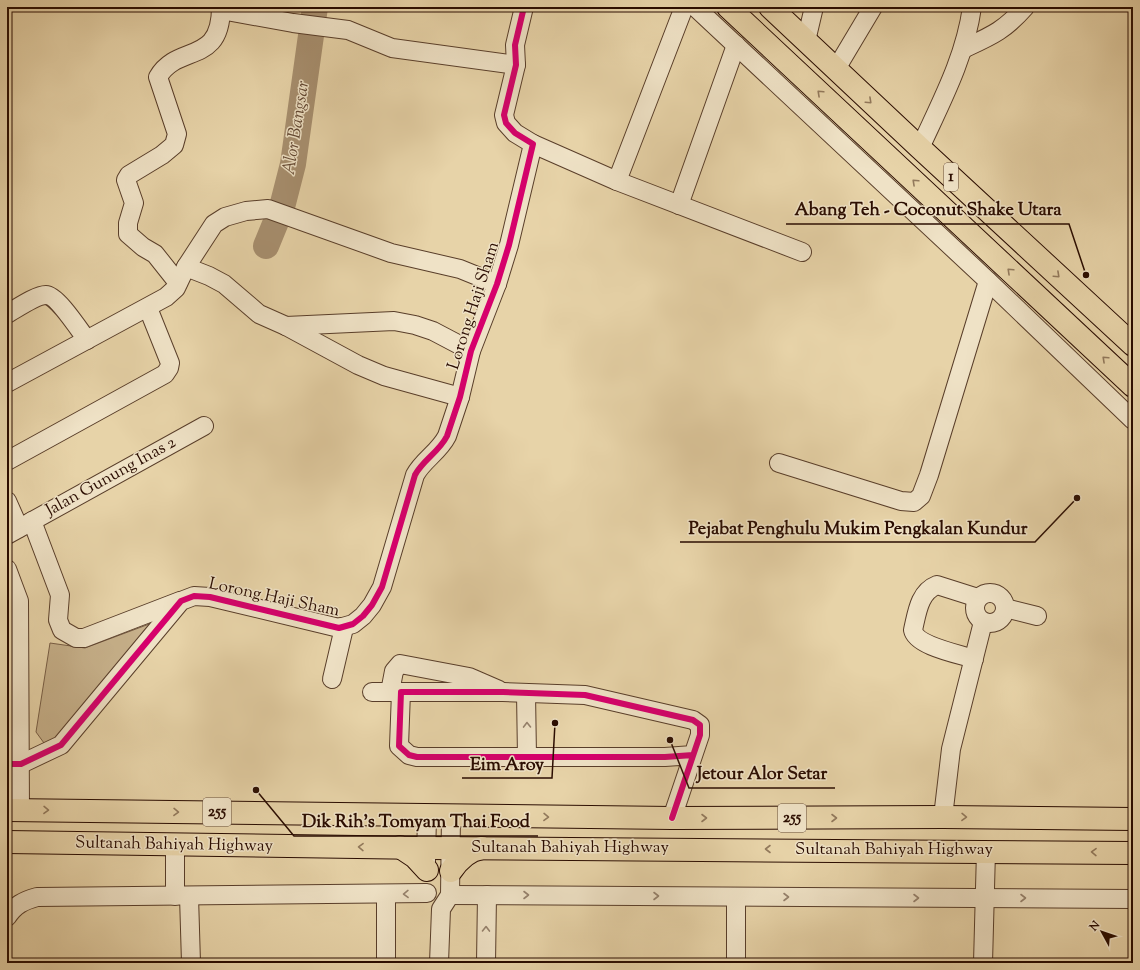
<svg xmlns="http://www.w3.org/2000/svg" width="1140" height="970" viewBox="0 0 1140 970" font-family="'Sorts Mill Goudy',serif">
<style>
.green{fill:#c7b18b;stroke:#785e46}
.lines{fill:none;stroke-linecap:round;stroke-linejoin:round}
.river{stroke:#a78f6f;stroke-width:26}
.minor-casing{stroke:#593e2a;stroke-width:20}
.major-casing{stroke:#2a0c00;stroke-width:24}
.minor{stroke:#efe2c6;stroke-width:18}
.major{stroke:#e7d3a8;stroke-width:22}
.cycleway-casing{stroke:#efe2c6;stroke-width:8}
.cycleway{stroke:#d6006c;stroke-width:6}
.oneway{stroke:#92795c}
.oneway2{stroke:#96826d}
.labels{text-anchor:middle;dominant-baseline:central;stroke-width:3;stroke-linejoin:round;paint-order:stroke}
.shield{fill:#efe2c6;stroke:#654c3b;stroke-width:1}
.shield-label{font-size:16px;font-weight:bold;fill:#2a0c00}
.street-label{font-size:17px;fill:#2a0c00;stroke:#efe2c6}
.water-label{font-size:18px;font-style:italic;fill:#624732;stroke:#efe2c6}
.leader{fill:none;stroke:#2a0c00;stroke-width:1.5}
.callout-dot{fill:#2a0c00;stroke:#efe2c6;stroke-width:1.5}
.callout-label{font-size:18px;text-anchor:middle;font-weight:bold;fill:#2a0c00;stroke:#efe2c6;stroke-width:3;stroke-linejoin:round;paint-order:stroke}
</style>
<rect width="100%" height="100%" fill="#e7d3a8"/>
<filter id="stains"><feTurbulence type="fractalNoise" baseFrequency=".005" numOctaves="4"/><feColorMatrix values="0 0 0 0 .2 0 0 0 0 .09 0 0 0 0 .02 0 0 0 .5 -.17"/></filter>
<radialGradient id="worn" r=".72"><stop offset=".6" stop-color="#630" stop-opacity="0"/><stop offset="1" stop-color="#630" stop-opacity=".3"/></radialGradient>
<path class="green" d="M 152,623 L 59,741 L 44,743 L 36,732 L 50,643 L 85,648 Z"/>
<g class="lines">
<path class="river" d="M 266,246 L 282,207 L 293,164 L 315,7"/>
<defs>
<g id="minor">
<path d="M 695,7 L 988,281 L 1133,420"/>
<path d="M 221,10 L 293,23 L 348,30 L 392,48 L 516,65"/>
<path d="M 806,41 L 814,7"/>
<path d="M 963,49 C 991,36 1004,31 1025,7"/>
<path d="M 836,69 L 873,7"/>
<path d="M 533,144 L 617,181 L 802,252"/>
<path d="M 920,148 C 941,102 965,58 972,7"/>
<path d="M 617,181 L 684,7"/>
<path d="M 679,205 L 736,45"/>
<path d="M 186,267 L 209,276 L 224,284 L 259,314 L 286,326 L 358,365 L 384,376 L 460,397"/>
<path d="M 178,283 L 155,254 L 143,247 L 128,234 L 128,223 L 134,203 L 126,180 L 129,175 L 162,155 L 174,145 L 177,134 L 158,77 C 178,43 221,66 221,7"/>
<path d="M 7,314 C 16,309 36,295 46,295 C 57,295 80,331 87,340"/>
<path d="M 286,326 L 394,321 L 415,325 L 433,331 L 471,351"/>
<path d="M 7,383 L 166,297 L 176,288 L 186,267 L 214,224 L 225,217 L 246,211 L 268,209 L 391,253 L 460,269 L 497,284"/>
<path d="M 7,461 L 165,374 L 169,368 L 170,363 L 148,308"/>
<path d="M 779,463 L 901,501 L 914,502 L 921,496 L 929,475 L 988,281"/>
<path d="M 7,501 L 19,528"/>
<path d="M 32,521 L 60,595 L 58,620 L 62,630 L 76,638 L 84,638 L 180,601"/>
<path d="M 7,535 L 204,426"/>
<path d="M 7,569 L 19,601 L 20,810"/>
<circle cx="990" cy="608" r="15"/>
<path d="M 1005,608 L 1037,616"/>
<path d="M 974,659 C 959,654 916,646 913,630 C 917,613 919,592 937,585 L 978,598"/>
<path d="M 332,679 L 343,632 L 341,627"/>
<path d="M 372,692 L 401,692"/>
<path d="M 390,692 L 394,671 L 400,664 L 469,677 L 499,690"/>
<path d="M 526,693 L 527,757"/>
<path d="M 7,764 L 21,764 L 61,745 L 181,601 L 194,596 L 210,597 L 339,628 L 353,624 L 363,616 L 372,605 L 382,587 L 415,475 C 423,460 439,452 447,436 L 460,397 L 471,351 L 497,284 L 509,245 L 533,144 L 515,133 L 506,123 L 504,115 L 516,65 L 515,45 L 524,7"/>
<path d="M 943,817 L 951,749 L 983,622"/>
<path d="M 672,818 L 700,735 L 700,725 L 693,720 L 585,695 L 503,692 L 401,692 L 399,746 L 409,755 L 417,757 L 665,757 L 693,755"/>
<path d="M 175,845 L 175,896"/>
<path d="M 426,861 L 427,815"/>
<path d="M 386,894 L 386,963"/>
<path d="M 450,895 L 1133,899"/>
<path d="M 189,896 L 191,963"/>
<path d="M 7,917 C 15,905 23,901 37,897 L 427,893"/>
<path d="M 439,963 L 441,909 L 450,895 L 451,816"/>
<path d="M 486,963 L 487,895"/>
<path d="M 736,963 L 736,897"/>
<path d="M 983,963 L 986,851"/>
</g>
<g id="major">
<path d="M 728,7 L 1133,386"/>
<path d="M 770,7 L 920,148 L 1133,345"/>
<path d="M 7,810 L 672,818 L 943,817 L 1133,819"/>
<path d="M 7,842 L 426,848 L 1133,853"/>
<path d="M 400,847 L 415,857 L 427,870"/>
<path d="M 451,871 C 459,859 468,850 482,848"/>
</g>
</defs>
<use href="#minor" class="minor-casing"/>
<use href="#major" class="major-casing"/>
<use href="#minor" class="minor"/>
<use href="#major" class="major"/>
<defs>
<g id="cycleway">
<path d="M 7,764 L 21,764 L 61,745 L 181,601 L 194,596 L 210,597 L 339,628 L 353,624 L 363,616 L 372,605 L 382,587 L 415,475 C 423,460 439,452 447,436 L 460,397 L 471,351 L 497,284 L 509,245 L 533,144 L 515,133 L 506,123 L 504,115 L 516,65 L 515,45 L 524,7"/>
<path d="M 672,818 L 700,735 L 700,725 L 693,720 L 585,695 L 503,692 L 401,692 L 399,746 L 409,755 L 417,757 L 665,757 L 693,755"/>
</g>
</defs>
<use href="#cycleway" class="cycleway-casing"/>
<use href="#cycleway" class="cycleway"/>
</g>
<defs><path id="oneway-chevron" d="M-2-3.5L2.5 0L-2 3.5" fill="none" stroke-width="1.6" stroke-linecap="round" stroke-linejoin="round"/></defs>
<g class="oneway">
<use href="#oneway-chevron" transform="translate(820 93) rotate(-137)"/>
<use href="#oneway-chevron" transform="translate(869 101) rotate(43)"/>
<use href="#oneway-chevron" transform="translate(915 182) rotate(-137)"/>
<use href="#oneway-chevron" transform="translate(1010 271) rotate(-137)"/>
<use href="#oneway-chevron" transform="translate(1057 275) rotate(43)"/>
<use href="#oneway-chevron" transform="translate(1105 359) rotate(-137)"/>
<use href="#oneway-chevron" transform="translate(46 810) rotate(1)"/>
<use href="#oneway-chevron" transform="translate(176 812) rotate(1)"/>
<use href="#oneway-chevron" transform="translate(546 817) rotate(1)"/>
<use href="#oneway-chevron" transform="translate(964 817) rotate(1)"/>
<use href="#oneway-chevron" transform="translate(704 818)"/>
<use href="#oneway-chevron" transform="translate(834 818)"/>
<use href="#oneway-chevron" transform="translate(361 847) rotate(-179)"/>
<use href="#oneway-chevron" transform="translate(768 849) rotate(-180)"/>
<use href="#oneway-chevron" transform="translate(1094 852) rotate(-179)"/>
</g>
<g class="oneway2">
<use href="#oneway-chevron" transform="translate(527 725) rotate(-91)"/>
<use href="#oneway-chevron" transform="translate(406 894) rotate(179)"/>
<use href="#oneway-chevron" transform="translate(526 895)"/>
<use href="#oneway-chevron" transform="translate(656 896)"/>
<use href="#oneway-chevron" transform="translate(786 897)"/>
<use href="#oneway-chevron" transform="translate(916 898)"/>
<use href="#oneway-chevron" transform="translate(1023 898)"/>
<use href="#oneway-chevron" transform="translate(486 929) rotate(-89)"/>
</g>
<g class="labels">
<g class="shield">
<rect x="944" y="163" width="14" height="28" rx="3"/>
<rect x="203" y="798" width="28" height="28" rx="3"/>
<rect x="778" y="804" width="28" height="28" rx="3"/>
</g>
<g class="shield-label">
<text x="951" y="177">1</text>
<text x="217" y="812">255</text>
<text x="792" y="818">255</text>
</g>
<g class="street-label">
<text transform="translate(474 306) rotate(-72)">Lorong Haji Sham</text>
<text transform="translate(111 477) rotate(-29)">Jalan Gunung Inas 2</text>
<text transform="translate(274 598) rotate(12)">Lorong Haji Sham</text>
<text transform="translate(174 845) rotate(1)">Sultanah Bahiyah Highway</text>
<text x="570" y="848">Sultanah Bahiyah Highway</text>
<text x="894" y="850">Sultanah Bahiyah Highway</text>
</g>
<g class="water-label">
<text transform="translate(297 128) rotate(-81)">Alor Bangsar</text>
</g>
</g>
<path class="leader" d="M1086 275L1069 224H786M1077 498L1035 542H680M555 723L552 778H462M670 740L689 788H835M256 790L294 836H538"/>
<g class="callout-dot">
<circle cx="1086" cy="275" r="4"/>
<circle cx="1077" cy="498" r="4"/>
<circle cx="555" cy="723" r="4"/>
<circle cx="670" cy="740" r="4"/>
<circle cx="256" cy="790" r="4"/>
</g>
<g class="callout-label">
<text x="928" y="215">Abang Teh - Coconut Shake Utara</text>
<text x="858" y="534">Pejabat Penghulu Mukim Pengkalan Kundur</text>
<text x="507" y="770">Eim Aroy</text>
<text x="762" y="779">Jetour Alor Setar</text>
<text x="416" y="827">Dik Rih's Tomyam Thai Food</text>
</g>
<rect width="1140" height="970" fill="none" stroke="#e7d3a8" stroke-width="24"/>
<rect x="8" y="8" width="1124" height="954" fill="none" stroke="#2a0c00" stroke-width="2"/>
<rect x="12" y="12" width="1116" height="946" fill="none" stroke="#2a0c00"/>
<g transform="translate(1102 932) rotate(310)" stroke="#efe2c6" stroke-width="3" paint-order="stroke">
<path d="M0-3L7 15L0 10L-7 15Z" fill="#2a0c00"/>
<text y="-6" font-size="11" font-weight="bold" text-anchor="middle" fill="#2a0c00">N</text>
</g>
<rect width="100%" height="100%" filter="url(#stains)"/>
<rect width="100%" height="100%" fill="url(#worn)"/>
</svg>
